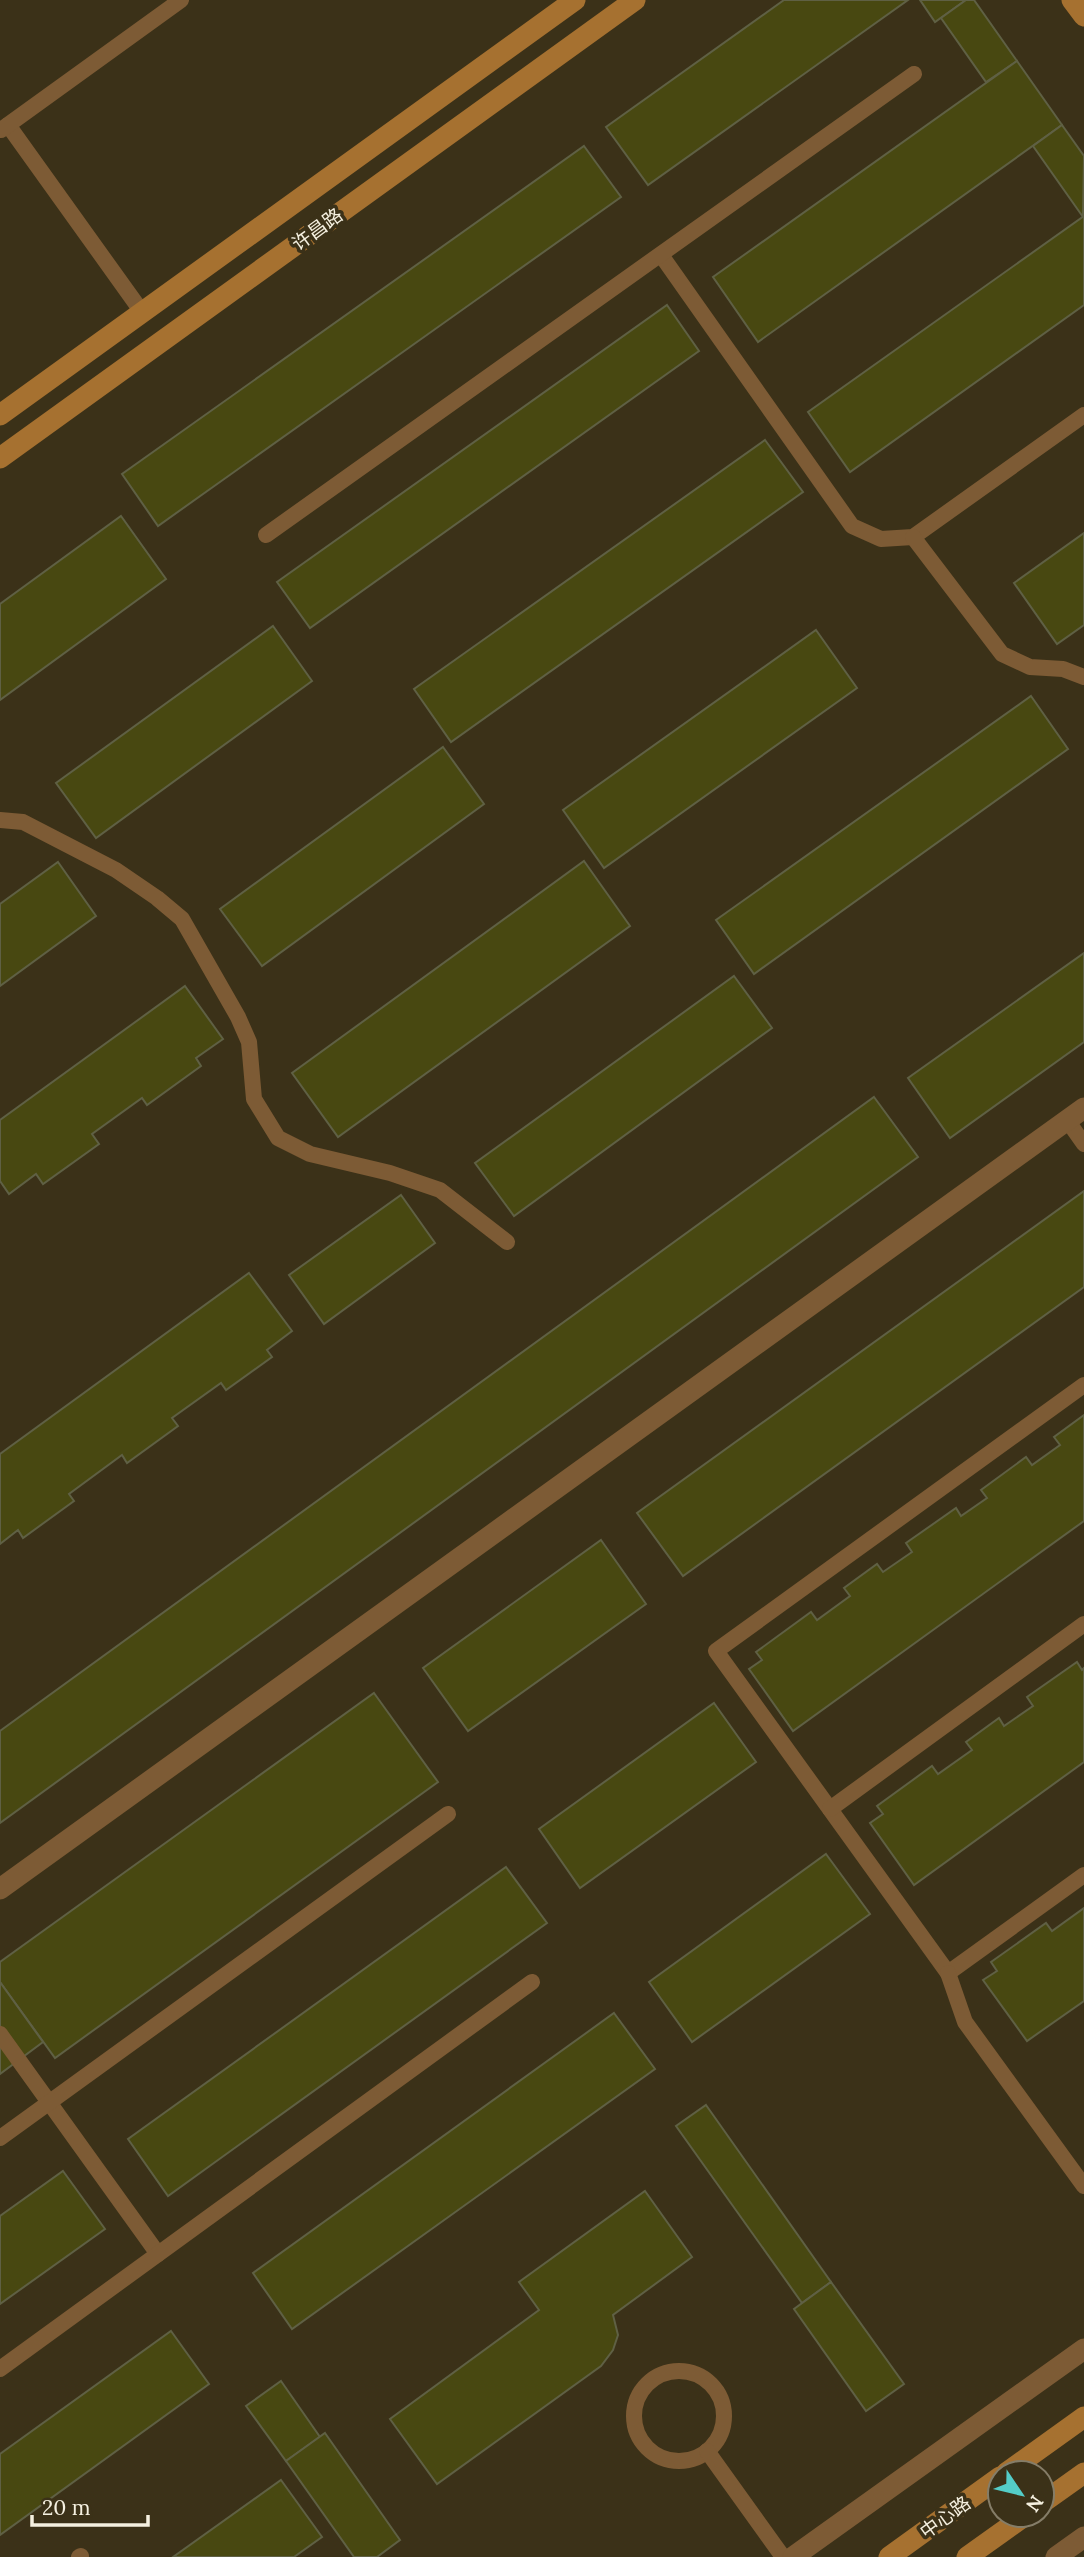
<svg xmlns="http://www.w3.org/2000/svg" width="1084" height="2557" viewBox="0 0 1084 2557" font-family="Lora,'Noto Sans SC',serif">
<style>
.building{fill:#484811;stroke:#5f6044;stroke-width:2}
.lines{fill:none;stroke-linecap:round;stroke-linejoin:round}
.lane{stroke:#7d5b35;stroke-width:16}
.street{stroke:#7d5b35;stroke-width:21}
.secondary{stroke:#a67130;stroke-width:21}
.labels{text-anchor:middle;dominant-baseline:central;stroke-width:7;stroke-linejoin:round;paint-order:stroke}
.street-label{font-size:19px;fill:#f5f0e0;stroke:#3b3118}
</style>
<rect width="100%" height="100%" fill="#3b3118"/>
<g class="building">
<path d="M 784,0 L 908,0 L 648,185 L 606,127 Z"/>
<path d="M 920,0 L 966,0 L 935,22 Z"/>
<path d="M 966,0 L 974,0 L 1017,61 L 986,82 L 941,18 Z"/>
<path d="M 1017,61 L 1062,125 L 758,342 L 713,277 Z"/>
<path d="M 1062,125 L 1084,156 L 1083,217 L 1033,146 Z"/>
<path d="M 584,146 L 621,197 L 158,526 L 122,474 Z"/>
<path d="M 1084,216 L 1084,305 L 850,472 L 808,412 Z"/>
<path d="M 667,305 L 699,351 L 310,628 L 277,582 Z"/>
<path d="M 765,440 L 803,492 L 451,742 L 414,689 Z"/>
<path d="M 121,516 L 166,579 L 0,700 L 0,604 Z"/>
<path d="M 1084,533 L 1084,625 L 1057,644 L 1014,583 Z"/>
<path d="M 273,626 L 312,681 L 96,838 L 56,783 Z"/>
<path d="M 816,630 L 857,688 L 604,868 L 563,810 Z"/>
<path d="M 1031,696 L 1068,749 L 754,974 L 716,920 Z"/>
<path d="M 443,747 L 484,804 L 262,966 L 220,909 Z"/>
<path d="M 584,861 L 630,926 L 338,1137 L 292,1073 Z"/>
<path d="M 58,862 L 96,916 L 0,986 L 0,904 Z"/>
<path d="M 1084,953 L 1084,1042 L 950,1138 L 908,1078 Z"/>
<path d="M 734,976 L 772,1028 L 514,1216 L 475,1163 Z"/>
<path d="M 185,986 L 223,1039 L 196,1058 L 201,1066 L 147,1105 L 142,1098 L 92,1134 L 99,1144 L 43,1184 L 36,1174 L 9,1194 L 0,1181 L 0,1120 Z"/>
<path d="M 874,1097 L 918,1157 L 0,1823 L 0,1731 Z"/>
<path d="M 1084,1191 L 1084,1287 L 683,1576 L 637,1513 Z"/>
<path d="M 401,1195 L 435,1243 L 324,1324 L 289,1275 Z"/>
<path d="M 249,1273 L 292,1331 L 267,1350 L 272,1357 L 226,1390 L 221,1383 L 172,1418 L 178,1426 L 127,1463 L 122,1455 L 69,1494 L 74,1501 L 23,1538 L 18,1530 L 0,1544 L 0,1454 Z"/>
<path d="M 1084,1415 L 1084,1521 L 793,1731 L 749,1669 L 762,1660 L 756,1652 L 811,1612 L 817,1620 L 850,1596 L 844,1588 L 877,1564 L 883,1572 L 912,1552 L 906,1543 L 956,1508 L 961,1516 L 987,1498 L 981,1490 L 1026,1457 L 1032,1465 L 1060,1445 L 1054,1437 Z"/>
<path d="M 601,1540 L 646,1604 L 468,1731 L 423,1668 Z"/>
<path d="M 1077,1662 L 1082,1670 L 1084,1668 L 1084,1762 L 914,1885 L 870,1823 L 883,1814 L 877,1806 L 932,1766 L 938,1774 L 972,1750 L 966,1742 L 999,1718 L 1004,1726 L 1033,1706 L 1027,1697 Z"/>
<path d="M 374,1693 L 438,1782 L 55,2058 L 0,1982 L 0,1962 Z"/>
<path d="M 714,1703 L 756,1762 L 580,1888 L 539,1829 Z"/>
<path d="M 826,1854 L 870,1914 L 692,2042 L 649,1982 Z"/>
<path d="M 506,1867 L 547,1923 L 168,2196 L 128,2139 Z"/>
<path d="M 1084,1908 L 1084,2001 L 1027,2041 L 983,1980 L 997,1971 L 991,1962 L 1046,1923 L 1052,1931 Z"/>
<path d="M 0,1982 L 43,2042 L 0,2074 Z"/>
<path d="M 614,2013 L 655,2069 L 292,2329 L 253,2273 Z"/>
<path d="M 706,2105 L 831,2282 L 802,2303 L 676,2126 Z"/>
<path d="M 63,2171 L 105,2229 L 0,2304 L 0,2216 Z"/>
<path d="M 645,2191 L 692,2257 L 613,2315 L 618,2335 L 613,2350 L 601,2366 L 437,2484 L 390,2419 L 539,2310 L 519,2282 Z"/>
<path d="M 831,2282 L 904,2384 L 866,2411 L 794,2309 Z"/>
<path d="M 171,2331 L 209,2384 L 0,2535 L 0,2454 Z"/>
<path d="M 281,2381 L 320,2437 L 286,2461 L 246,2406 Z"/>
<path d="M 325,2433 L 400,2540 L 377,2557 L 354,2557 L 286,2461 Z"/>
<path d="M 281,2480 L 322,2537 L 294,2557 L 173,2557 Z"/>
</g>
<g class="lines">
<g class="lane">
<path d="M 8,125 L 142,312"/>
<path d="M 1,130 L 181,0"/>
<path d="M 661,255 L 852,526 L 881,539 L 913,537 L 1084,415"/>
<path d="M 266,535 L 914,74"/>
<path d="M 913,537 L 1002,654 L 1030,667 L 1063,669 L 1084,677"/>
<path d="M 0,820 L 23,822 L 116,870 L 157,898 L 182,919 L 238,1017 L 249,1042 L 254,1099 L 278,1138 L 310,1154 L 390,1173 L 440,1190 L 507,1242"/>
<path d="M 1067,1120 L 1084,1144"/>
<path d="M 1084,1385 L 716,1651 L 948,1973 L 1084,1875"/>
<path d="M 830,1809 L 1084,1624"/>
<path d="M 948,1973 L 965,2022 L 1084,2186"/>
<path d="M 0,2034 L 158,2254"/>
<path d="M 0,2138 L 448,1814"/>
<path d="M 0,2369 L 532,1982"/>
<circle cx="679" cy="2416" r="45"/>
<path d="M 707,2451 L 783,2557"/>
<path d="M 79,2557 L 81,2556"/>
</g>
<g class="street">
<path d="M 0,1889 L 1084,1108"/>
<path d="M 793,2557 L 1084,2349"/>
<path d="M 1056,2557 L 1084,2537"/>
</g>
<g class="secondary">
<path d="M 1072,0 L 1084,16"/>
<path d="M 0,415 L 575,0"/>
<path d="M 0,458 L 635,0"/>
<path d="M 1006,2473 L 1084,2417"/>
<path d="M 1042,2503 L 1084,2473"/>
<path d="M 889,2557 L 1000,2477"/>
<path d="M 967,2557 L 1026,2515"/>
</g>
</g>
<g class="labels">
<g class="street-label">
<text transform="translate(317 229) rotate(-36)">许昌路</text>
<text transform="translate(945 2517) rotate(-36)">中心路</text>
</g>
</g>
<g transform="translate(1021 2494) rotate(125)"><circle r="33" fill="#3b3118" stroke="#857d68" stroke-width="2"/>
<path d="M0-5L12 26L0 18L-12 26Z" fill="#54cdc8"/>
<text y="-10" font-size="19" font-weight="bold" text-anchor="middle" fill="#f5f0e0">N</text>
</g>
<path d="M32 2515v10h116v-10" fill="none" stroke="#f5f0e0" stroke-width="3.5"/>
<text x="42" y="2515" font-size="21" fill="#f5f0e0" stroke="#3b3118" stroke-width="5" paint-order="stroke">20 m</text>
</svg>
